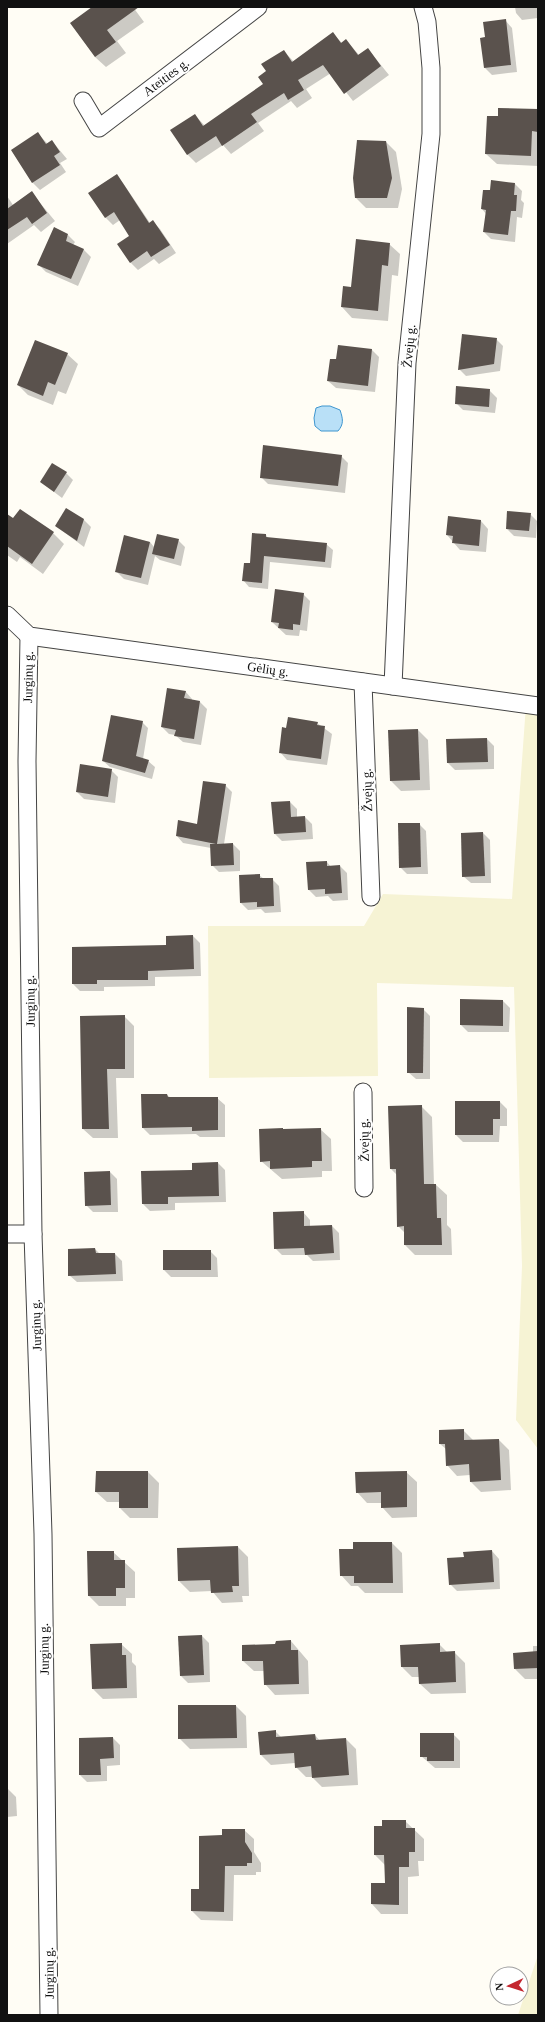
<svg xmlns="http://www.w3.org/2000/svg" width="545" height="2022" viewBox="0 0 545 2022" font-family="'Times New Roman',serif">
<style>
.farmland{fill:#f6f3d4}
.water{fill:#b9e0f7;stroke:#3f96cf}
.shadow{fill:#0003}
.building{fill:#5a524d}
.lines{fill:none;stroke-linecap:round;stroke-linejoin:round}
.street-casing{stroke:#444;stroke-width:19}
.street{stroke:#fff;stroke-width:17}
.labels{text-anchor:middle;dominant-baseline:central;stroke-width:4;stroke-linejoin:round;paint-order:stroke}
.street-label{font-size:13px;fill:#111;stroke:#fff}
</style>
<rect width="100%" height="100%" fill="#fffdf5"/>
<g class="farmland">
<path d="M 526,705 L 538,706 L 538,1449 L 516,1420 L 522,1266 L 514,987 L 377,983 L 378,1076 L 209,1078 L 208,926 L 364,926 L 383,894 L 512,899 Z"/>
<path d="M 538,1955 L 538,2015 L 518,2015 Z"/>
</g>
<path class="water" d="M 322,406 L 330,406 L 340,410 C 343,419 344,424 338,431 L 321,431 L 315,426 L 314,418 L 316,408 Z"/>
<g class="shadow">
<path d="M 93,7 L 133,7 L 144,22 L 117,41 L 126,53 L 106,67 L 95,57 L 71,23 Z"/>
<path d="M 515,7 L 538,7 L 538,18 L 522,20 L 516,13 Z"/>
<path d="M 505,20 L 512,28 L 517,72 L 492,75 L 485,68 L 486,38 Z"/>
<path d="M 333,34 L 342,43 L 346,40 L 359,55 L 368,49 L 389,75 L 353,101 L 331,73 L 306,89 L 312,98 L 297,108 L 291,101 L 258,123 L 264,131 L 231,154 L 223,145 L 196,163 L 188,155 L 172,131 L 195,115 L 205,126 L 264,85 L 268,72 L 284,51 L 294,62 Z"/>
<path d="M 538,115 L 538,166 L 497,164 L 486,154 Z"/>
<path d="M 38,134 L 48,144 L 52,141 L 67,159 L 60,163 L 66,172 L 40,190 L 33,183 L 12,151 Z"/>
<path d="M 386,142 L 396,152 L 402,189 L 398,208 L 366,208 L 356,198 Z"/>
<path d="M 116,176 L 123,183 L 150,223 L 153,222 L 160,229 L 176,253 L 159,264 L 154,259 L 138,270 L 131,263 L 130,237 L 120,220 L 113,225 L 106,218 L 90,194 Z"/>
<path d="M 515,184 L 522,191 L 521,200 L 524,203 L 522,218 L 517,217 L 515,242 L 491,239 L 484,232 L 486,214 L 482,209 L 491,191 Z"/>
<path d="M 31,192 L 55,221 L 41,232 L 34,225 L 7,244 L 7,196 L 13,205 Z"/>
<path d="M 68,235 L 75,242 L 73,245 L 84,250 L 91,257 L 78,286 L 46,272 L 39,265 Z"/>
<path d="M 389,244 L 400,254 L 398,276 L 392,275 L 388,321 L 352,318 L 342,307 L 352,288 Z"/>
<path d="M 496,339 L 503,346 L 500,371 L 466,376 L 459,369 Z"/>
<path d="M 372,350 L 379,357 L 375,392 L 336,388 L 328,381 L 337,360 Z"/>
<path d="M 67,354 L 78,364 L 66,394 L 58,391 L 53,405 L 28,395 L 18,385 Z"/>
<path d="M 489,390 L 497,398 L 495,413 L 463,410 L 456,403 Z"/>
<path d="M 341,456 L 348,463 L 345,493 L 268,484 L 261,477 Z"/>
<path d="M 66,473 L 73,480 L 62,498 L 41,482 Z"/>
<path d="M 67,509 L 84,520 L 91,527 L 84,547 L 56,526 Z"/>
<path d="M 20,510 L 53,533 L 64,544 L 43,574 L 20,557 L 17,562 L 7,555 L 7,515 L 14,519 Z"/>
<path d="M 530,514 L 537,521 L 536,538 L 514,536 L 507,529 Z"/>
<path d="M 449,517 L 481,521 L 488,529 L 486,552 L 460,550 L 447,535 Z"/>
<path d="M 266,535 L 268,538 L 326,544 L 333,550 L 331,568 L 270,562 L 268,589 L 249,587 L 243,580 Z"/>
<path d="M 125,536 L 150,542 L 154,547 L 178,540 L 185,547 L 181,566 L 160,560 L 155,556 L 148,585 L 124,579 L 117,572 Z"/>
<path d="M 303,594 L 310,601 L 307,631 L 300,630 L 299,636 L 286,635 L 272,622 Z"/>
<path d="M 185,691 L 192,699 L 192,701 L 200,702 L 207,709 L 201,745 L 183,742 L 175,735 L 169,734 L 162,727 Z"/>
<path d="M 142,722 L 148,728 L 143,759 L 148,761 L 155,767 L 152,779 L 110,767 L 103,761 Z"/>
<path d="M 317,723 L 332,734 L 327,765 L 287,760 L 280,752 L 287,729 Z"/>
<path d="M 418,730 L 428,740 L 430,790 L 401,791 L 391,781 Z"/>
<path d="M 487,739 L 494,746 L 494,769 L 455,770 L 448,763 Z"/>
<path d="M 111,770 L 118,777 L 115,803 L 84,799 L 77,792 Z"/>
<path d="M 225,785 L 232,792 L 224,844 L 233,844 L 240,851 L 240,871 L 219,872 L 212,865 L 211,848 L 183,843 L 177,836 L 198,825 Z"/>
<path d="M 290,802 L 297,809 L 297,817 L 305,817 L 312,824 L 313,839 L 282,841 L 275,834 L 272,803 Z"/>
<path d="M 419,824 L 426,831 L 428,874 L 407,874 L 400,867 Z"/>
<path d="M 483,833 L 490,840 L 491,883 L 471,883 L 463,876 Z"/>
<path d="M 327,862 L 331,867 L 340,866 L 347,873 L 348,900 L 333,901 L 328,896 L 316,897 L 309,890 Z"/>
<path d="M 259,875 L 264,879 L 272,879 L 279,886 L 281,912 L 265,913 L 261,909 L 248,910 L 241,903 Z"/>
<path d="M 193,936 L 200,943 L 201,976 L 155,977 L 155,986 L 104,987 L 104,991 L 80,991 L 73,984 Z"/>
<path d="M 503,1001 L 510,1008 L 509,1032 L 468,1032 L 461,1025 Z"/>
<path d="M 423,1009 L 430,1016 L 430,1079 L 416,1079 L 408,1072 Z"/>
<path d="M 124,1016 L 134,1026 L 134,1078 L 116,1078 L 118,1138 L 93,1138 L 83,1129 Z"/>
<path d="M 167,1095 L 171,1098 L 217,1098 L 225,1105 L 225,1137 L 200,1137 L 196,1134 L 150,1135 L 143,1128 Z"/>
<path d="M 500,1102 L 507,1109 L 507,1126 L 500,1126 L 499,1142 L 463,1142 L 456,1135 Z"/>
<path d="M 421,1106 L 432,1117 L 434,1185 L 436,1185 L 447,1195 L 447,1225 L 451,1229 L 452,1255 L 415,1255 L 405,1245 L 405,1233 L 398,1226 L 397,1175 L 391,1169 Z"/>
<path d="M 320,1129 L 331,1139 L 332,1171 L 322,1171 L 322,1177 L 282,1179 L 261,1161 Z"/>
<path d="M 218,1163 L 225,1170 L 226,1202 L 175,1203 L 175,1210 L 150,1211 L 143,1204 L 193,1171 Z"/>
<path d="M 110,1172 L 117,1179 L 118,1212 L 93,1212 L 86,1205 L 85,1173 Z"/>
<path d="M 303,1212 L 310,1220 L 310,1227 L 332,1226 L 339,1233 L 340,1260 L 313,1261 L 307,1255 L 282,1255 L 275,1248 Z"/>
<path d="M 95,1249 L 100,1254 L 115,1254 L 122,1261 L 123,1281 L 77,1282 L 69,1275 Z"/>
<path d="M 210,1251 L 217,1258 L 218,1277 L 171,1277 L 164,1270 Z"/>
<path d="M 463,1430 L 474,1441 L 499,1440 L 509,1450 L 511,1490 L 481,1492 L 470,1481 L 470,1475 L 457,1476 L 447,1465 L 446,1449 L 440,1444 Z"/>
<path d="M 97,1472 L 148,1472 L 159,1483 L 158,1518 L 130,1518 L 120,1508 L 120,1502 L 107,1502 L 96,1492 Z"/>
<path d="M 406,1472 L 417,1482 L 417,1517 L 392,1518 L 382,1507 L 382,1503 L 367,1503 L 357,1492 Z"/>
<path d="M 392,1543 L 402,1553 L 403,1593 L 365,1593 L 358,1586 L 351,1586 L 341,1575 L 354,1550 Z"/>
<path d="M 238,1547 L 248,1557 L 249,1596 L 242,1596 L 243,1602 L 222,1603 L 212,1591 L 190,1592 L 179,1581 L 178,1549 Z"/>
<path d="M 492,1551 L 499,1559 L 500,1589 L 457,1591 L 450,1584 L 465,1558 Z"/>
<path d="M 113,1552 L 135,1572 L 135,1598 L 126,1598 L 126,1606 L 99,1606 L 89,1596 Z"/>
<path d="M 202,1636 L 209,1643 L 210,1682 L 188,1683 L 181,1676 Z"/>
<path d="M 291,1641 L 308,1661 L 309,1694 L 275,1695 L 265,1684 L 264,1671 L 254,1671 L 243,1661 L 276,1645 Z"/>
<path d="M 121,1644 L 132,1654 L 132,1662 L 136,1666 L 137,1698 L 103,1699 L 93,1689 Z"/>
<path d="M 439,1644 L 448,1653 L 454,1652 L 465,1663 L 466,1693 L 431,1694 L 420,1684 L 420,1677 L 412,1677 L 402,1667 Z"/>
<path d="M 533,1646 L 538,1646 L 538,1679 L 525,1679 L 515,1669 L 533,1653 Z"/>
<path d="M 236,1706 L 246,1716 L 247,1748 L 190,1749 L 179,1738 Z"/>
<path d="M 276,1732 L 281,1737 L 315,1735 L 320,1741 L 346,1739 L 356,1749 L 358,1785 L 322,1787 L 312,1777 L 306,1777 L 296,1767 L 295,1763 L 271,1765 L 261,1755 Z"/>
<path d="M 453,1734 L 460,1741 L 460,1768 L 435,1768 L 421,1756 Z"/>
<path d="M 113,1738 L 120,1745 L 120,1765 L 107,1766 L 107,1781 L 87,1782 L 80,1775 Z"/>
<path d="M 7,1788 L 16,1797 L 17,1816 L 7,1817 Z"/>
<path d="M 405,1821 L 424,1839 L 424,1861 L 418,1861 L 419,1876 L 408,1877 L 408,1914 L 381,1914 L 372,1904 L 372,1884 L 386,1884 L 385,1865 L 375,1855 Z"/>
<path d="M 244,1830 L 254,1839 L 254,1852 L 261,1863 L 261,1872 L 256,1872 L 256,1875 L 234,1875 L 233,1921 L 201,1920 L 192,1911 L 223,1836 Z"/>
</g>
<g class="building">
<path d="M 92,7 L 139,7 L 107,30 L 116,42 L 95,57 L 70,23 Z"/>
<path d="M 506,19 L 511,65 L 484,68 L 480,38 L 485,37 L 483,22 Z"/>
<path d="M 333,32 L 341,43 L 346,39 L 358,55 L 368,48 L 381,66 L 344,94 L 323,65 L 298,80 L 304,90 L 288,100 L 284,93 L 251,114 L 257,122 L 222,146 L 216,136 L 187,155 L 170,130 L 195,114 L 203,126 L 263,84 L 258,77 L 266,71 L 261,64 L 284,50 L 292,62 Z"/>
<path d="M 498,108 L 538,109 L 538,132 L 532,131 L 531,156 L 485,154 L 487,116 L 498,116 Z"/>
<path d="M 38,132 L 46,144 L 52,140 L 60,152 L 54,156 L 60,165 L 32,183 L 11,150 Z"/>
<path d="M 357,140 L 386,141 L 392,178 L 387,198 L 355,198 L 353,178 Z"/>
<path d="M 117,174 L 149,223 L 153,220 L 170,245 L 151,257 L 147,251 L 130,263 L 117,244 L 129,236 L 114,212 L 105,218 L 88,193 Z"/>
<path d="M 491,180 L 515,183 L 514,195 L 517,195 L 516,211 L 511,211 L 508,235 L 483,232 L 486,210 L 481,209 L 483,190 L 490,190 Z"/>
<path d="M 32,191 L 47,213 L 32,224 L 27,217 L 7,230 L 7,209 Z"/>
<path d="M 54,227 L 68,234 L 66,241 L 84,249 L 71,279 L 37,265 Z"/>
<path d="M 356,239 L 390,243 L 388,266 L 382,265 L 378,311 L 341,307 L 343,286 L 351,287 Z"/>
<path d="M 462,334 L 497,338 L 494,364 L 458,370 Z"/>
<path d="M 35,340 L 68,353 L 55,385 L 48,382 L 43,396 L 17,385 Z"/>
<path d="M 338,345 L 372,349 L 368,386 L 327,381 L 330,359 L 336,359 Z"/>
<path d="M 456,386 L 490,389 L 489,407 L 455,404 Z"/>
<path d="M 263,445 L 342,455 L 338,486 L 260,478 Z"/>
<path d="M 52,463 L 67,472 L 54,492 L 40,482 Z"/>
<path d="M 66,508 L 84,519 L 77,541 L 55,526 Z"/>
<path d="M 20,509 L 54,532 L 32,564 L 7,546 L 7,514 L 13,518 Z"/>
<path d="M 507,511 L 531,513 L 529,531 L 506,529 Z"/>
<path d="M 448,516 L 481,520 L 479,546 L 452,543 L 453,536 L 446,535 Z"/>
<path d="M 252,533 L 266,534 L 266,537 L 327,543 L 325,562 L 264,556 L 262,583 L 242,581 L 244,563 L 250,563 Z"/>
<path d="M 157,534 L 179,539 L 174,559 L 152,554 Z"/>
<path d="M 124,535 L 150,542 L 141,578 L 115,572 Z"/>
<path d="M 275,589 L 304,593 L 300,625 L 293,624 L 293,630 L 278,628 L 279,623 L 271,622 Z"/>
<path d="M 167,688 L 186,691 L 184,698 L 200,701 L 194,739 L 174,736 L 176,730 L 161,727 Z"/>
<path d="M 111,715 L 143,721 L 136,756 L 149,760 L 145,773 L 102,761 Z"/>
<path d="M 288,717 L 318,722 L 317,725 L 325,726 L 321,759 L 279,753 L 282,727 L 286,728 Z"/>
<path d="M 418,729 L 420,780 L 390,781 L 388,730 Z"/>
<path d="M 487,738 L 488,762 L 447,763 L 446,739 Z"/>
<path d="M 80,764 L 112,769 L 108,797 L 76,792 Z"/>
<path d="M 203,781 L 226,784 L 217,844 L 233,843 L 234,865 L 211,866 L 210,844 L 216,844 L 176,836 L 178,820 L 197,824 Z"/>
<path d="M 290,801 L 291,817 L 305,816 L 306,832 L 274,834 L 271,802 Z"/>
<path d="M 398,823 L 420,823 L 421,867 L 399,868 Z"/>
<path d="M 483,832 L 485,876 L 462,877 L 461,833 Z"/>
<path d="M 327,861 L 327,866 L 340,865 L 342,893 L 325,894 L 325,889 L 308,890 L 306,862 Z"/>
<path d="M 260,874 L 260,878 L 273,878 L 274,906 L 257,907 L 257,902 L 240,903 L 239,875 Z"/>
<path d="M 193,935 L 194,969 L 148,971 L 148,980 L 97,980 L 97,984 L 72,984 L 72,947 L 166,945 L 166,936 Z"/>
<path d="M 460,999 L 503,1000 L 503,1026 L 460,1025 Z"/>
<path d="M 407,1007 L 424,1008 L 423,1073 L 407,1073 Z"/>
<path d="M 125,1015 L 125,1069 L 107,1069 L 109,1129 L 82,1129 L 80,1016 Z"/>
<path d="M 141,1094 L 167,1094 L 168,1097 L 218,1097 L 218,1130 L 192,1131 L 192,1127 L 142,1128 Z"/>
<path d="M 455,1101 L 500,1101 L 500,1119 L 493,1119 L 493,1135 L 455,1135 Z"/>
<path d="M 422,1105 L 424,1184 L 436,1184 L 437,1218 L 441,1218 L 442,1245 L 404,1245 L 404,1226 L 397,1227 L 396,1169 L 390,1169 L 388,1106 Z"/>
<path d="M 283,1128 L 283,1129 L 321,1128 L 322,1161 L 312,1161 L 312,1167 L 270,1169 L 270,1161 L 260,1162 L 259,1129 Z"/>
<path d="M 218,1162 L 219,1196 L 168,1197 L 168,1204 L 142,1204 L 141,1171 L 192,1170 L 192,1163 Z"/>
<path d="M 110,1171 L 111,1205 L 85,1206 L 84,1172 Z"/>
<path d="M 304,1211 L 304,1226 L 332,1225 L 334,1253 L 305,1255 L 304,1248 L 274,1249 L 273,1212 Z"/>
<path d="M 95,1248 L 96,1253 L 115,1253 L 116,1274 L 68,1276 L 68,1249 Z"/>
<rect x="163" y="1250" width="48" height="20"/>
<path d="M 464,1429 L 464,1440 L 499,1439 L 501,1480 L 470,1482 L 469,1464 L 446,1466 L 445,1444 L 439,1444 L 439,1430 Z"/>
<path d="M 96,1471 L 148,1471 L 148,1508 L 119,1508 L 119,1492 L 95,1492 Z"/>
<path d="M 407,1471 L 407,1507 L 381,1508 L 381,1492 L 356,1493 L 355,1472 Z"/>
<path d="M 353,1542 L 392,1542 L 393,1583 L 354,1583 L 354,1576 L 340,1576 L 339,1549 L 353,1549 Z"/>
<path d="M 238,1546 L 239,1586 L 232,1586 L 233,1592 L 211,1593 L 210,1580 L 178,1581 L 177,1548 Z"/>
<path d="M 492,1550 L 494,1582 L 449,1585 L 447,1558 L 464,1557 L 463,1552 Z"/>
<path d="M 87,1551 L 114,1551 L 114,1560 L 125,1560 L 125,1588 L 116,1588 L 116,1596 L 88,1596 Z"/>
<path d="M 202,1635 L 204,1675 L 180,1676 L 178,1636 Z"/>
<path d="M 291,1640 L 291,1650 L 298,1650 L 299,1684 L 264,1685 L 263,1661 L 242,1661 L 242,1645 L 275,1644 L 276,1641 Z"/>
<path d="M 122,1643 L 122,1655 L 126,1655 L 127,1688 L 92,1689 L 90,1644 Z"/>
<path d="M 440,1643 L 440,1652 L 455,1651 L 456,1682 L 419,1684 L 418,1667 L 401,1667 L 400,1645 Z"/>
<path d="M 538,1651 L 538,1668 L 514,1669 L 513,1653 Z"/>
<path d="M 178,1705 L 236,1705 L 237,1738 L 178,1739 Z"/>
<path d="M 276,1730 L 276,1737 L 315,1734 L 316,1740 L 346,1738 L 349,1775 L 312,1778 L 311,1766 L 295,1768 L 294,1753 L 260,1755 L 258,1732 Z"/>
<path d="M 420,1733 L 454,1733 L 454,1761 L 427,1761 L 427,1757 L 420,1757 Z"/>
<path d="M 113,1737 L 114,1758 L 100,1759 L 101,1775 L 79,1775 L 79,1738 Z"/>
<path d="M 382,1820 L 406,1820 L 406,1828 L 415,1828 L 415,1852 L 409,1852 L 409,1867 L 399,1867 L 399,1905 L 371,1904 L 371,1883 L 385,1883 L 384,1855 L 374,1855 L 374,1826 L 382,1826 Z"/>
<path d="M 222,1829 L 245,1829 L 245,1842 L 252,1853 L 252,1863 L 247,1863 L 247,1866 L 225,1866 L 224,1912 L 191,1911 L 191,1889 L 199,1889 L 199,1836 L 222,1835 Z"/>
</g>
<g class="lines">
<defs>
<g id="street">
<path d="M 83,101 L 99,128 L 258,7"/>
<path d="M 7,615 L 29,636 L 538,706"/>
<path d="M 29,636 L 27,761 L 33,1234 L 43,1534 L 49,2015"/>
<path d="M 363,682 L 371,897"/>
<path d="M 393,686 L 407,363 L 431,134 L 431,68 L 427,22 L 423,7"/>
<path d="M 363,1092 L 364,1188"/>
<path d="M 7,1234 L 33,1234"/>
</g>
</defs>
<use href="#street" class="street-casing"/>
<use href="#street" class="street"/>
</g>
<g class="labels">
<g class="street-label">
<text transform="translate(166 77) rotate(-37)">Ateities g.</text>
<text transform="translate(409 346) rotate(-85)">Žvejų g.</text>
<text transform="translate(268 669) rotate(8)">Gėlių g.</text>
<text transform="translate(28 677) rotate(-89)">Jurginų g.</text>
<text transform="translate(367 790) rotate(-92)">Žvejų g.</text>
<text transform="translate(30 1001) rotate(-91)">Jurginų g.</text>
<text transform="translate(364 1140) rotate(-91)">Žvejų g.</text>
<text transform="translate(36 1325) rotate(-92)">Jurginų g.</text>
<text transform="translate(44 1649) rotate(-91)">Jurginų g.</text>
<text transform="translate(49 1973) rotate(-91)">Jurginų g.</text>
</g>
</g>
<rect width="545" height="2022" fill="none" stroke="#111111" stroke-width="16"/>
<g transform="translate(509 1986) rotate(266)"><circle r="19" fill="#ffffff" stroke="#a0a0a0"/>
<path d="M0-3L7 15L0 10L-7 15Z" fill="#c4262e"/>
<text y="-6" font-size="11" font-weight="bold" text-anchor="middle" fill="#111111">N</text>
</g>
</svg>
